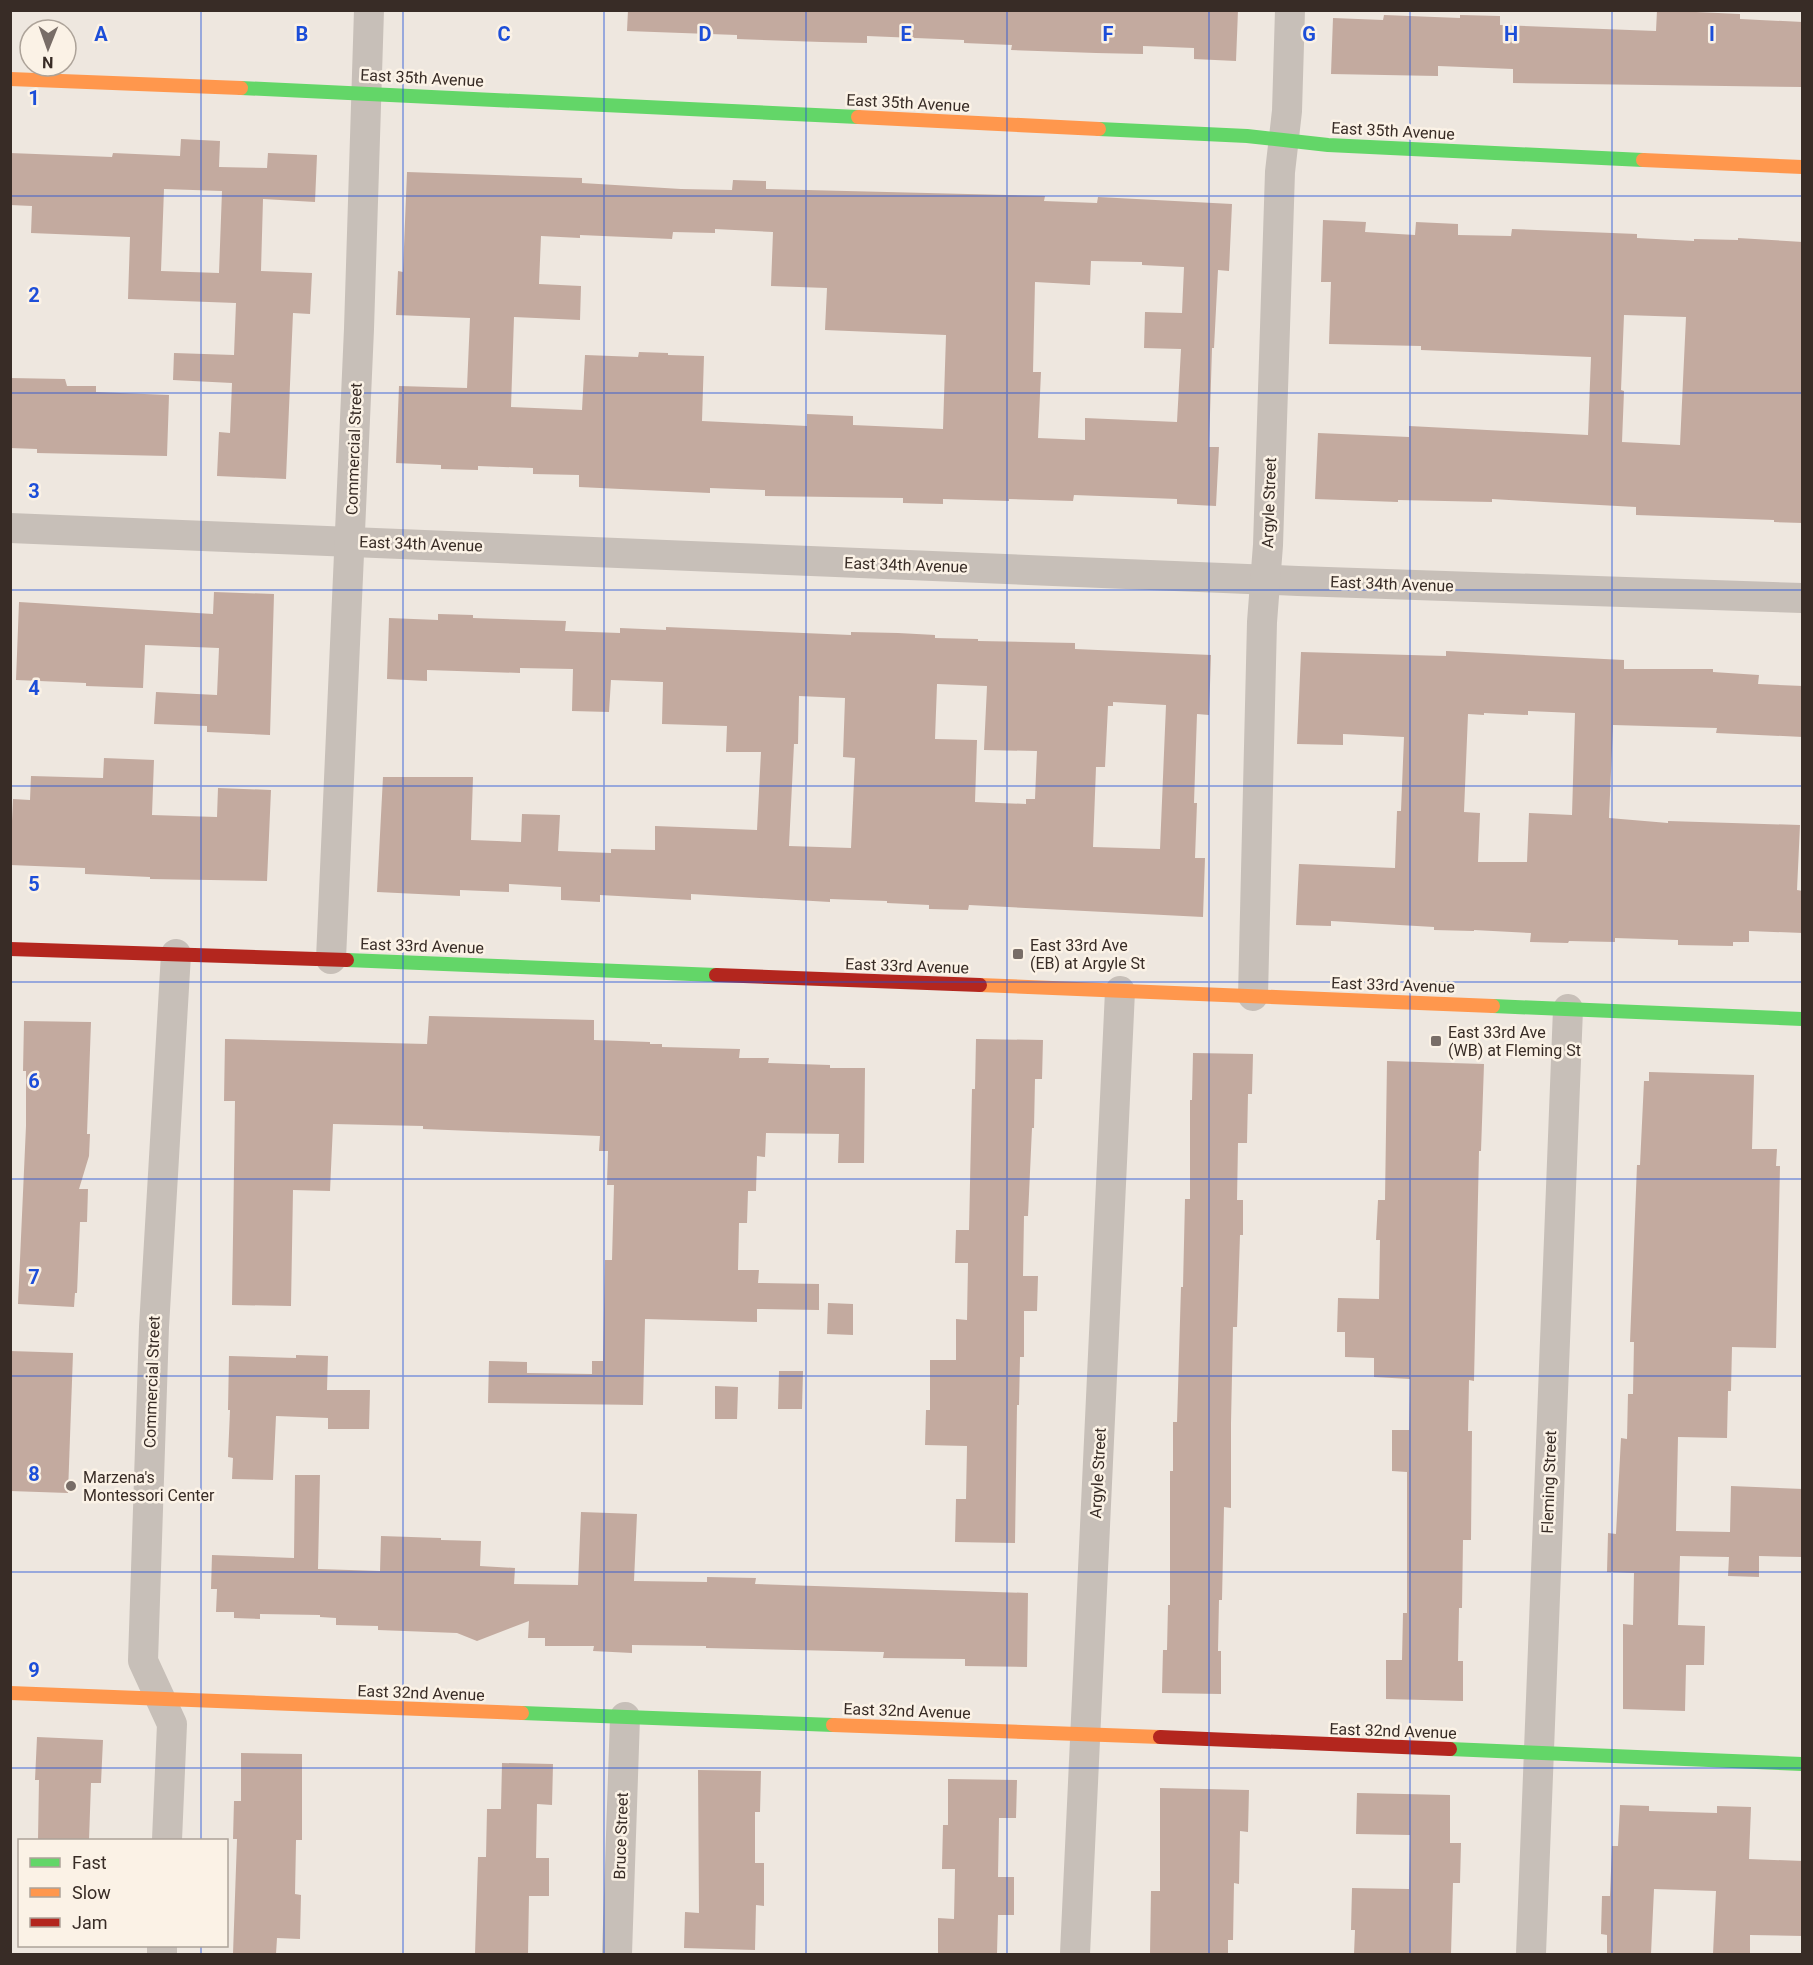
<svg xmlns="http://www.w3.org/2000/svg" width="1813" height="1965" viewBox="0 0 1813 1965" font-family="Roboto,sans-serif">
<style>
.building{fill:#c3aa9f;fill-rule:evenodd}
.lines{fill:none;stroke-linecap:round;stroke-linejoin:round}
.street{stroke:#c7bfb8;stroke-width:30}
.fast{stroke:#63d668;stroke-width:14}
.slow{stroke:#ff974d;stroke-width:14}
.jam{stroke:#b3261e;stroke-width:14}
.grid{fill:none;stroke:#1d4ed8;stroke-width:1.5;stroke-opacity:0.55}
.poi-dot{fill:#786d67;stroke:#fbf2e6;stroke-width:2}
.labels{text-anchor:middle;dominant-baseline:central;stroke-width:5;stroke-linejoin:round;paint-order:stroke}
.street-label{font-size:16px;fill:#382c26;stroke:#fbf2e6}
.poi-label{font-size:16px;fill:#382c26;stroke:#fbf2e6;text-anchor:start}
.grid-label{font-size:20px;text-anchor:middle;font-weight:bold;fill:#1d4ed8;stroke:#fbf2e6;stroke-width:5;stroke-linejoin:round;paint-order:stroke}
</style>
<rect width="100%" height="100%" fill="#eee7df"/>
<g class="building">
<path d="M 628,10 L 1238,10 L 1236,61 L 1194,59 L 1194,48 L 1143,46 L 1143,54 L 1096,53 L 1011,50 L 1012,45 L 964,43 L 964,40 L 867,36 L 867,43 L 822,42 L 737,39 L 737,35 L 627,31 Z"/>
<path d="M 1657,10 L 1696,10 L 1696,12 L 1740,14 L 1740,19 L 1803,22 L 1803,87 L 1513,83 L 1513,69 L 1438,66 L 1438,76 L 1331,74 L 1333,18 L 1383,20 L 1384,15 L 1460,18 L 1460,15 L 1500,16 L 1500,25 L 1656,31 Z"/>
<path d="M 181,139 L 220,141 L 219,167 L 267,168 L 268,153 L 317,155 L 315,202 L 263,199 L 261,271 L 312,273 L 310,314 L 293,313 L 286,479 L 217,476 L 219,432 L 230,433 L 232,383 L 173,380 L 174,353 L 234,355 L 236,303 L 128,299 L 130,237 L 31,233 L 32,206 L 10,205 L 10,153 L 112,157 L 113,153 L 180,156 ZM 164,189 L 222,191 L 219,273 L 161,271 Z"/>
<path d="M 407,172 L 582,178 L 582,183 L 681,189 L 732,190 L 733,180 L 766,181 L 766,189 L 1045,196 L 1044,201 L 1097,203 L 1098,197 L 1232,204 L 1229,271 L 1218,270 L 1214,348 L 1212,348 L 1209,447 L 1219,447 L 1216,506 L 1177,504 L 1177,499 L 1074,495 L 1073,501 L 1009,499 L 1009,501 L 943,499 L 943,504 L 903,503 L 903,498 L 765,496 L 765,490 L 710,488 L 710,493 L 621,489 L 579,487 L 579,475 L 533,474 L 533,468 L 478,466 L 478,470 L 441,469 L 441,465 L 396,463 L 399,386 L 467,388 L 470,318 L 396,315 L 398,271 L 403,272 ZM 715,229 L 773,232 L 771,286 L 827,288 L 825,330 L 946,335 L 943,429 L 853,425 L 853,416 L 807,414 L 807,426 L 702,421 L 704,356 L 668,355 L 668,353 L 639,352 L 638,357 L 585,355 L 582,410 L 511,407 L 514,317 L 580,320 L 581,286 L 539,284 L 541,236 L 580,238 L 580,235 L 672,239 L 673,232 L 715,233 ZM 1091,261 L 1142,262 L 1142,265 L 1184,267 L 1182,313 L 1145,312 L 1144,348 L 1181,349 L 1177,422 L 1085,418 L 1085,440 L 1038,438 L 1041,372 L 1033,372 L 1035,282 L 1090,285 Z"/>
<path d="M 1323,220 L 1366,222 L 1365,232 L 1415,235 L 1416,222 L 1458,224 L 1458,235 L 1511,236 L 1512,229 L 1637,234 L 1637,238 L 1694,241 L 1694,239 L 1738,240 L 1738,238 L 1803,242 L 1803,523 L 1774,522 L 1774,520 L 1636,515 L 1636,507 L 1544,502 L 1492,499 L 1492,502 L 1398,500 L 1398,502 L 1315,499 L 1318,433 L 1409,437 L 1409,426 L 1588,435 L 1591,357 L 1421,350 L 1421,346 L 1329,344 L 1331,282 L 1321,282 ZM 1624,315 L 1686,317 L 1680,445 L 1622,442 L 1624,391 L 1621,390 Z"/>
<path d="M 10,378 L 65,379 L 67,386 L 96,386 L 96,392 L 169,395 L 167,456 L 37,453 L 37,449 L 10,448 Z"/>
<path d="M 214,592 L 274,594 L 270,735 L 207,732 L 207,726 L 154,724 L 156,692 L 217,695 L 219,648 L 145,645 L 143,688 L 86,686 L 86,683 L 16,680 L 19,602 L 213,614 Z"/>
<path d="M 438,614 L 473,615 L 473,618 L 566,621 L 565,631 L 620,633 L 620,628 L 666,630 L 666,627 L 851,635 L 851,632 L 898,633 L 935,635 L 935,638 L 978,639 L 978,641 L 1075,643 L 1075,649 L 1211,655 L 1209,715 L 1197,714 L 1194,803 L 1197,803 L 1195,858 L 1205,858 L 1203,917 L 969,905 L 968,910 L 929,909 L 929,905 L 887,903 L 887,901 L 830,899 L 830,902 L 691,894 L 691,900 L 600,895 L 600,902 L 561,900 L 561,887 L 509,884 L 509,892 L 460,890 L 460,896 L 377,892 L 383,777 L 473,777 L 471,840 L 521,842 L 522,814 L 560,815 L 558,851 L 611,853 L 611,849 L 655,850 L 655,826 L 757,830 L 761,752 L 726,752 L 727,726 L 662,724 L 663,682 L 611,680 L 609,712 L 572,711 L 573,669 L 520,668 L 520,673 L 427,670 L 427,681 L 387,679 L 389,618 L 438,620 ZM 937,684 L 987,686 L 984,750 L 1037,751 L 1035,799 L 1026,799 L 1026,804 L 975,802 L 977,740 L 935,739 ZM 799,696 L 845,698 L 843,757 L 855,758 L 851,848 L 789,846 L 794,744 L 798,744 ZM 1113,702 L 1166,705 L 1160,849 L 1093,847 L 1096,767 L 1105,767 L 1108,706 L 1113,706 Z"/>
<path d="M 1446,651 L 1624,660 L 1624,669 L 1713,669 L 1713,672 L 1759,675 L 1758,684 L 1803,686 L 1803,737 L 1716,733 L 1717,728 L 1613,725 L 1609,818 L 1668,823 L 1668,821 L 1800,825 L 1797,890 L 1803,891 L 1803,933 L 1749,931 L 1749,942 L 1733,942 L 1733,946 L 1678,945 L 1678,940 L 1615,938 L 1615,942 L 1569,941 L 1568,943 L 1530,942 L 1531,933 L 1474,930 L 1474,931 L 1434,930 L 1434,927 L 1331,921 L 1331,926 L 1296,925 L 1299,864 L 1395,868 L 1397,811 L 1401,811 L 1404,737 L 1343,734 L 1343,745 L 1297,744 L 1301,652 L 1446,656 ZM 1528,711 L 1575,713 L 1572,815 L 1529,813 L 1527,862 L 1478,862 L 1480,813 L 1464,812 L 1468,714 L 1484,715 L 1484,713 L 1528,715 Z"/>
<path d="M 104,758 L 154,760 L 152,815 L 217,817 L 218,788 L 271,790 L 267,881 L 150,879 L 150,877 L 85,874 L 85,868 L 10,865 L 13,799 L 30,800 L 31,776 L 103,778 Z"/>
<path d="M 429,1016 L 594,1020 L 594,1040 L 650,1042 L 650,1044 L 662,1044 L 662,1047 L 740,1049 L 739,1058 L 769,1058 L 768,1063 L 830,1065 L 830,1068 L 865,1068 L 864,1163 L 838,1163 L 839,1134 L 766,1133 L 765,1157 L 757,1156 L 756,1191 L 748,1191 L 747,1223 L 739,1223 L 738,1270 L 759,1270 L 758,1283 L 819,1284 L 819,1310 L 757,1309 L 757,1322 L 645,1319 L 643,1405 L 488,1403 L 489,1361 L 527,1362 L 527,1373 L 592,1374 L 592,1361 L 603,1361 L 605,1260 L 612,1260 L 614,1185 L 607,1185 L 608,1151 L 599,1151 L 600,1136 L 423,1129 L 423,1126 L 333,1124 L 330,1191 L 293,1190 L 291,1306 L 232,1305 L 235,1101 L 224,1101 L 225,1039 L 427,1044 Z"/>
<path d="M 24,1021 L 91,1022 L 87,1134 L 90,1134 L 89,1156 L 79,1189 L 88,1189 L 87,1222 L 80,1222 L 77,1293 L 75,1293 L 74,1307 L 18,1304 L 26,1126 L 26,1071 L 23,1071 Z"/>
<path d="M 976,1039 L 1043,1040 L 1042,1079 L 1035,1079 L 1034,1128 L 1032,1128 L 1028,1216 L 1024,1216 L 1023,1276 L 1038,1276 L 1037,1311 L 1024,1311 L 1024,1357 L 1020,1357 L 1019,1405 L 1017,1405 L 1015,1543 L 955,1542 L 956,1499 L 966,1499 L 967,1446 L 925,1445 L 926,1410 L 930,1410 L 930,1360 L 956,1360 L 956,1319 L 967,1320 L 968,1263 L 955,1263 L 956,1230 L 969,1230 L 972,1089 L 975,1089 Z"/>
<path d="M 1193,1053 L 1253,1054 L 1252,1094 L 1248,1094 L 1247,1143 L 1238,1143 L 1237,1200 L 1243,1200 L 1243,1235 L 1240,1235 L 1237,1327 L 1233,1327 L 1231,1423 L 1231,1508 L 1224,1507 L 1222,1600 L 1219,1600 L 1218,1651 L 1221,1651 L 1221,1694 L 1162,1693 L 1163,1650 L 1167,1650 L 1168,1605 L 1170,1605 L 1170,1471 L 1173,1471 L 1173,1422 L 1177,1422 L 1181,1287 L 1183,1287 L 1185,1199 L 1190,1199 L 1190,1100 L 1192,1100 Z"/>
<path d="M 1387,1061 L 1484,1064 L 1481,1151 L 1479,1151 L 1474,1381 L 1469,1380 L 1468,1431 L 1472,1431 L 1471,1540 L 1463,1540 L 1462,1608 L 1459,1608 L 1458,1661 L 1463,1661 L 1463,1701 L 1386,1699 L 1386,1660 L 1402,1660 L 1403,1613 L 1407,1613 L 1407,1472 L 1392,1471 L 1392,1430 L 1409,1430 L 1410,1379 L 1374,1377 L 1374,1358 L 1345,1357 L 1345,1332 L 1337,1332 L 1338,1298 L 1379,1299 L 1380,1240 L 1376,1240 L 1378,1200 L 1385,1200 Z"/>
<path d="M 1649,1072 L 1754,1075 L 1752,1149 L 1777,1149 L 1776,1166 L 1780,1166 L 1776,1348 L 1732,1347 L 1731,1391 L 1728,1391 L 1727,1438 L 1678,1437 L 1676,1531 L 1730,1532 L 1731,1486 L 1803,1489 L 1803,1557 L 1759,1556 L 1759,1577 L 1728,1576 L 1729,1557 L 1680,1556 L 1678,1625 L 1705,1626 L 1704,1665 L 1686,1665 L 1685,1711 L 1623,1709 L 1623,1624 L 1633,1625 L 1634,1573 L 1607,1572 L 1608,1533 L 1616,1534 L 1621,1438 L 1627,1439 L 1628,1394 L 1633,1394 L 1634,1342 L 1630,1342 L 1637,1165 L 1640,1165 L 1644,1081 L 1649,1081 Z"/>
<path d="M 828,1303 L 853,1304 L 853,1335 L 827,1334 Z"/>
<path d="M 10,1351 L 73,1353 L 68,1493 L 10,1491 Z"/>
<path d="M 296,1355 L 328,1356 L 327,1390 L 370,1390 L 369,1429 L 328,1429 L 328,1418 L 276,1416 L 273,1480 L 232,1479 L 233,1458 L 228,1457 L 230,1410 L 228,1410 L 229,1356 L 296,1358 Z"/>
<path d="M 779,1371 L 803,1371 L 802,1409 L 778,1409 Z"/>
<path d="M 715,1386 L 738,1387 L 737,1419 L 715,1419 Z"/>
<path d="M 295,1475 L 320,1475 L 318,1569 L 380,1571 L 381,1536 L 441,1538 L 441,1540 L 481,1541 L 480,1566 L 515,1568 L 514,1584 L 578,1585 L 581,1512 L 637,1514 L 634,1581 L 707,1582 L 707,1577 L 756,1578 L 755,1584 L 1028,1593 L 1027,1667 L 965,1666 L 965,1659 L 883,1658 L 884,1652 L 706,1648 L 706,1646 L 632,1645 L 632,1653 L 593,1651 L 594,1646 L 545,1646 L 545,1638 L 528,1638 L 529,1621 L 477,1641 L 457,1633 L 378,1630 L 378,1626 L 336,1625 L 336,1618 L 320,1617 L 320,1615 L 260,1614 L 260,1619 L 234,1618 L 234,1612 L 216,1612 L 217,1589 L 211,1589 L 212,1555 L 294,1558 Z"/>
<path d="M 37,1737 L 103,1740 L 101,1783 L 91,1783 L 89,1840 L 38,1840 L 39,1780 L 35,1780 Z"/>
<path d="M 241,1753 L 302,1754 L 302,1840 L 296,1840 L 295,1894 L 301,1895 L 300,1939 L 277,1938 L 276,1954 L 233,1954 L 237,1839 L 233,1839 L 234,1801 L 241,1801 Z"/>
<path d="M 502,1763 L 553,1764 L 552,1805 L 537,1804 L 536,1858 L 549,1858 L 549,1896 L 529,1896 L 528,1954 L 475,1954 L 478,1857 L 486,1857 L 487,1809 L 501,1809 Z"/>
<path d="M 698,1770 L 761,1771 L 760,1812 L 755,1812 L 755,1863 L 764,1863 L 764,1906 L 756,1905 L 755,1950 L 684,1948 L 685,1912 L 699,1913 Z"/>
<path d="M 948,1779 L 1017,1780 L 1016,1818 L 999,1818 L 998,1877 L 1014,1877 L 1014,1915 L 998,1915 L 997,1954 L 938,1954 L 938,1918 L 954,1919 L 955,1869 L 942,1869 L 943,1825 L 948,1825 Z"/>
<path d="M 1160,1788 L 1249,1790 L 1248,1832 L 1240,1831 L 1239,1884 L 1234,1883 L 1233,1940 L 1228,1940 L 1228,1954 L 1150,1954 L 1151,1891 L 1160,1891 Z"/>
<path d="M 1357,1793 L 1450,1795 L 1450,1843 L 1461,1843 L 1460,1883 L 1453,1883 L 1451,1954 L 1354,1954 L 1355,1930 L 1351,1930 L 1352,1888 L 1409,1889 L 1410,1835 L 1356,1834 Z"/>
<path d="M 1620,1805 L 1649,1806 L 1649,1811 L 1717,1813 L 1717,1806 L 1751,1807 L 1749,1859 L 1803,1861 L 1803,1936 L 1750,1935 L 1750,1954 L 1713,1954 L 1716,1891 L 1654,1889 L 1651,1954 L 1607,1954 L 1607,1935 L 1601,1934 L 1602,1896 L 1610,1896 L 1612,1846 L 1618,1846 Z"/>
</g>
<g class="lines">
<g class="street">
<path d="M 10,528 L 1298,581 L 1802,598"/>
<path d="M 331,959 L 359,329 L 369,10"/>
<path d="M 1253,996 L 1262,622 L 1268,545 L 1280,172 L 1287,111 L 1290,10"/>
<path d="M 167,1840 L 172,1724 L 143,1661 L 154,1327 L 176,954"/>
<path d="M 162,1954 L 162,1946"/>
<path d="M 617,1954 L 625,1717"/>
<path d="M 1075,1954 L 1120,991"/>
<path d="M 1531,1954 L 1568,1009"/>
</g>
<g class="fast">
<path d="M 241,88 L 858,117"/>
<path d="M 1099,129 L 1247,136 L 1328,145 L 1643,160"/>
<path d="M 347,960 L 716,975"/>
<path d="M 1493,1006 L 1802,1019"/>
<path d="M 522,1713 L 833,1725"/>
<path d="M 1450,1749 L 1802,1764"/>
</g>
<g class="slow">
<path d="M 10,79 L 241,88"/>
<path d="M 858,117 L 1099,129"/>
<path d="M 1643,160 L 1802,167"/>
<path d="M 980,985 L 1493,1006"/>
<path d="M 10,1693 L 522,1713"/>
<path d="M 833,1725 L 1160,1737"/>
</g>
<g class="jam">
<path d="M 10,949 L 347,960"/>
<path d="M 716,975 L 980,985"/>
<path d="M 1160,1737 L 1450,1749"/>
</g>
</g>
<path class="grid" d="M 201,10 L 201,1840M 403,10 L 403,1954M 604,10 L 604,1954M 806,10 L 806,1954M 1007,10 L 1007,1954M 1209,10 L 1209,1954M 1410,10 L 1410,1954M 1612,10 L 1612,1954M 10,196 L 1802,196M 10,393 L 1802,393M 10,590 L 1802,590M 10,786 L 1802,786M 10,982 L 1802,982M 10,1179 L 1802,1179M 10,1376 L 1802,1376M 10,1572 L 1802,1572M 10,1768 L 1802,1768M 201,1946 L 201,1954"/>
<g class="poi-dot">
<rect x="1012" y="948" width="12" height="12" rx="3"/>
<rect x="1430" y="1035" width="12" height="12" rx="3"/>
<circle cx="71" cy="1486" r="6"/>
</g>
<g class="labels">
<g class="street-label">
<text transform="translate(422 78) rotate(3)">East 35th Avenue</text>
<text transform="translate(908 103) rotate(3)">East 35th Avenue</text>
<text transform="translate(1393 131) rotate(3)">East 35th Avenue</text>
<text transform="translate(354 449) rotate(-88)">Commercial Street</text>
<text transform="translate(1269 503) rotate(-88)">Argyle Street</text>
<text transform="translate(421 544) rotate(2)">East 34th Avenue</text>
<text transform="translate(906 565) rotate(2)">East 34th Avenue</text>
<text transform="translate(1392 584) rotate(2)">East 34th Avenue</text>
<text transform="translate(422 946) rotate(2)">East 33rd Avenue</text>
<text transform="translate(907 966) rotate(2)">East 33rd Avenue</text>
<text transform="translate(1393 985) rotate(2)">East 33rd Avenue</text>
<text transform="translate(152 1382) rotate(-88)">Commercial Street</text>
<text transform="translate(1098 1473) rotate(-87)">Argyle Street</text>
<text transform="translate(1549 1482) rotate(-88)">Fleming Street</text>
<text transform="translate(421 1693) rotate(2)">East 32nd Avenue</text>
<text transform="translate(907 1711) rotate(2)">East 32nd Avenue</text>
<text transform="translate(1393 1731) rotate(2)">East 32nd Avenue</text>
<text transform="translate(621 1836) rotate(-88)">Bruce Street</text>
</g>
<g class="poi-label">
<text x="1030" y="945">East 33rd Ave<tspan x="1030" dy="18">(EB) at Argyle St</tspan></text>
<text x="1448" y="1032">East 33rd Ave<tspan x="1448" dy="18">(WB) at Fleming St</tspan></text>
<text x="83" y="1477">Marzena's<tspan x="83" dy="18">Montessori Center</tspan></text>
</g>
</g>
<g class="grid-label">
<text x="101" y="41">A</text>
<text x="302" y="41">B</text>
<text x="504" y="41">C</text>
<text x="705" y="41">D</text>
<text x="906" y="41">E</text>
<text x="1108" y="41">F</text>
<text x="1309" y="41">G</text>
<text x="1511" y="41">H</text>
<text x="1712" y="41">I</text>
<text x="34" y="105">1</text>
<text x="34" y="302">2</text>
<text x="34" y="498">3</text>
<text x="34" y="695">4</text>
<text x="34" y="891">5</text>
<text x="34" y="1088">6</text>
<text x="34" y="1284">7</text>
<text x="34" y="1481">8</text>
<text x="34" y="1677">9</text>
</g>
<rect width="1813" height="1965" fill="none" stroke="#382c26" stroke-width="24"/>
<rect x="18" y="1839" width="210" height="108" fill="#fbf2e6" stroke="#ada399" stroke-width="1.5"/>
<rect x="30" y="1858" width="30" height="9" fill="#63d668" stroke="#ada399" stroke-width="1.5"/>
<text x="72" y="1869" font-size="18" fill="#382c26">Fast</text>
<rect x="30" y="1888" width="30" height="9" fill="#ff974d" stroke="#ada399" stroke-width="1.5"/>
<text x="72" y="1899" font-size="18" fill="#382c26">Slow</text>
<rect x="30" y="1918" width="30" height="9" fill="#b3261e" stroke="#ada399" stroke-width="1.5"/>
<text x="72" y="1929" font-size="18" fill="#382c26">Jam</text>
<g transform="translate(48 48) rotate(181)"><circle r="28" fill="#fbf2e6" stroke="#ada399" stroke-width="1.5"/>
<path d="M0-4.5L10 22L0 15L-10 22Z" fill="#786d67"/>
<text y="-9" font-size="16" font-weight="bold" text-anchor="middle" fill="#382c26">N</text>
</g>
</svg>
